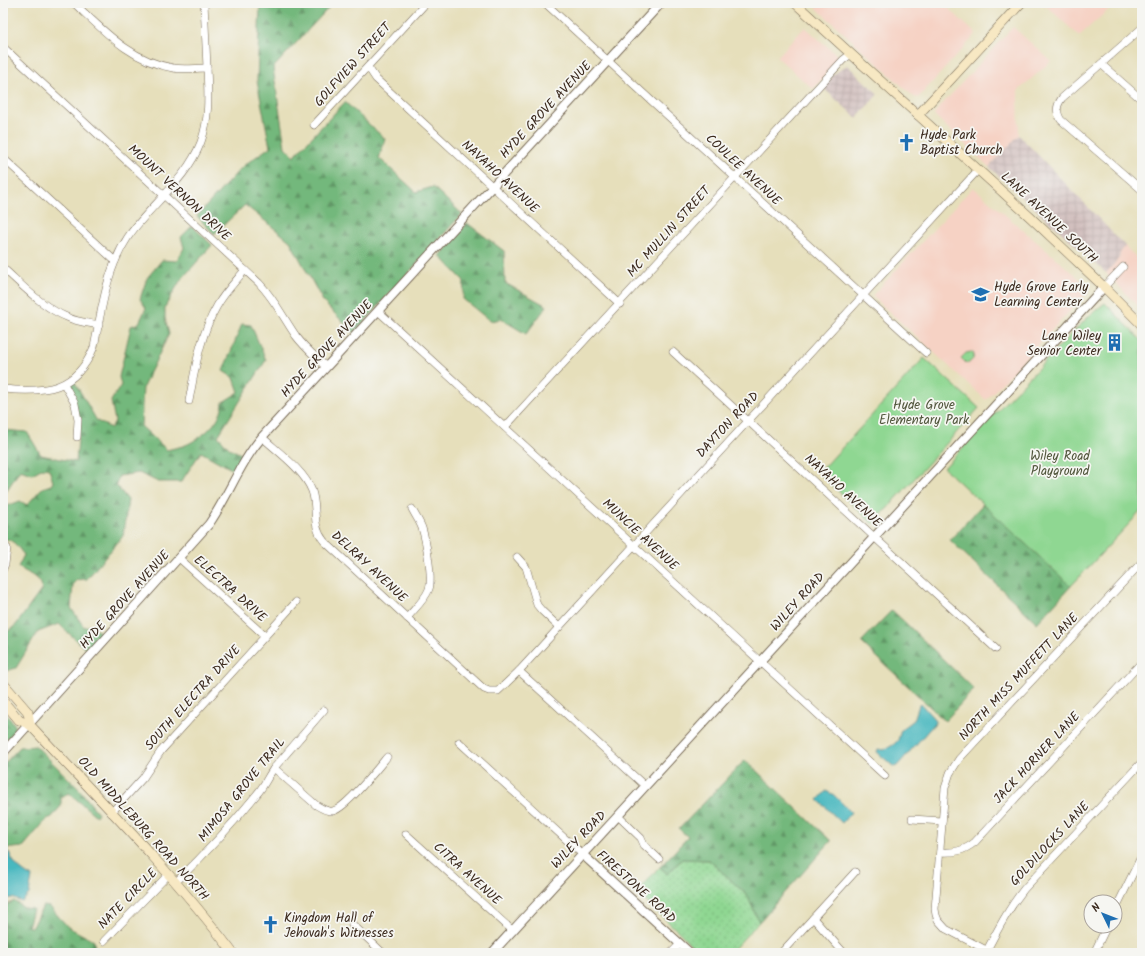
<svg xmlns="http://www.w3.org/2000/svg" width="1145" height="956" viewBox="0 0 1145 956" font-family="Kalam,sans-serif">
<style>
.built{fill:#f6d2c4}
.industrial{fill:url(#industrial-grid)}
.grass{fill:url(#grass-dots);stroke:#658058}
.forest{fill:url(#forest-firs);stroke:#57714d}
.park{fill:#8fd792;stroke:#658058}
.water{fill:#49b8bf;stroke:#42716e}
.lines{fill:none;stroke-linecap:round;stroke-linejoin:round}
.minor-casing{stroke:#776955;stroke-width:8}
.tertiary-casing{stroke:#776955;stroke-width:10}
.secondary-casing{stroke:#776955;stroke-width:10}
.minor{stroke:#fff;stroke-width:7}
.tertiary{stroke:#fff;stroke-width:8}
.secondary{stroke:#f7e8c3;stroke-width:9}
.labels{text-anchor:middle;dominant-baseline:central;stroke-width:3.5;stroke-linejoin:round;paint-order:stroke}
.street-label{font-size:13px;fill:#3b2a1e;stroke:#f6f6f2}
.poi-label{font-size:13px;fill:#3b2a1e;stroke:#f6f6f2;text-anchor:start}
.park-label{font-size:13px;fill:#50553b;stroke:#f6f6f2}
</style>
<defs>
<pattern id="industrial-grid" width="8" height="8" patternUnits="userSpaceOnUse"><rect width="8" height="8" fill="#d1bfbe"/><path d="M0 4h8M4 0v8" fill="none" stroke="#b4a4a3"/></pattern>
<pattern id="grass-dots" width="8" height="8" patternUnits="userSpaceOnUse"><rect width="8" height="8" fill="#8fd792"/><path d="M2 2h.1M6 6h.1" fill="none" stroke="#7cb97d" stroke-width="1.8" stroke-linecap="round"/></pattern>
<pattern id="forest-firs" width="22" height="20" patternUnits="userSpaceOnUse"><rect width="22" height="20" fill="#73b87c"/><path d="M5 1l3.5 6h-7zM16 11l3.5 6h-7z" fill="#609665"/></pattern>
</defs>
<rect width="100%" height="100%" fill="#f6f6f2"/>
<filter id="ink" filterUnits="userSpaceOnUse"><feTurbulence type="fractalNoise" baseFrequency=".025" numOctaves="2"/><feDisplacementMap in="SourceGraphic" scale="8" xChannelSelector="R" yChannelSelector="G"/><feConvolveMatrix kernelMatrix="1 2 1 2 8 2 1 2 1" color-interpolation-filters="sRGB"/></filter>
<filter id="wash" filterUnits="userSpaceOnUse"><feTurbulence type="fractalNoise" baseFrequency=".012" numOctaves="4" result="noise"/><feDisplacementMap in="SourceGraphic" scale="16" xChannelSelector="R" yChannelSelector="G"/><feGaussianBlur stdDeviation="0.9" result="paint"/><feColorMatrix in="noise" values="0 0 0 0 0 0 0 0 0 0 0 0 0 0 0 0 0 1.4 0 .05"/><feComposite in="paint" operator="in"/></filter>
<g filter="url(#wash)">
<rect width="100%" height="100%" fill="#e6dfbb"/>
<g class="built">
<path d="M 811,3 L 943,3 L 976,34 L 918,98 L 914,97 Z"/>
<path d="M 1043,3 L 1116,3 L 1079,36 Z"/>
<path d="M 805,27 L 838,56 L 836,64 L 813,89 L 777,57 Z"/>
<path d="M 1013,27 L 1051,61 L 1018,91 L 1019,135 L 989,167 L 934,115 L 936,111 Z"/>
<path d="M 973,187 L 1089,287 L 1089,291 L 986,400 L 872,296 Z"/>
<path d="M 1125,246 L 1142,264 L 1142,310 L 1106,273 L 1119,258 L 1120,253 Z"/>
</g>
<g class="industrial">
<path d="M 847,65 L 878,94 L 857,118 L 822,87 L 834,74 Z"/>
<path d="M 1019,135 L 1125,246 L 1120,253 L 1119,258 L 1106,273 L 989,167 Z"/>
</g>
<path class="grass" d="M 682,859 L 709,860 L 747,895 L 759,922 L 730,953 L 703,953 L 690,944 L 681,934 L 636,892 L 660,867 L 668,874 Z"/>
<g class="forest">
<path d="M 260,3 L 333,3 L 273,68 L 285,147 L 294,156 L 345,102 L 385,139 L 379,158 L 416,192 L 433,187 L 462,214 L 354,333 L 324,303 L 290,241 L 245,205 L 214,234 L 197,216 L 243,166 L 270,147 L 257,81 Z"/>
<path d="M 467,223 L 504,251 L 505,283 L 547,306 L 526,334 L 501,319 L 490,321 L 463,299 L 464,281 L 440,256 Z"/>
<path d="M 192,226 L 212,245 L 180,281 L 165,307 L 165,318 L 169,334 L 143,387 L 141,426 L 167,450 C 173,448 182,447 188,444 C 204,436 222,421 223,402 L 239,392 L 234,378 L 223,371 L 242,324 L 251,325 L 266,360 L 218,436 L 229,448 L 243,455 L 235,471 L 201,452 L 181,482 L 158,482 L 139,473 L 119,476 L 116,485 L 128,500 L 123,536 L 87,579 L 76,580 L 73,585 L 71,608 L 84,627 L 90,626 L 106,636 L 90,653 L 59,624 L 38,632 L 16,668 L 3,672 L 3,635 L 16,625 L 42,589 L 38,579 L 18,567 L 24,555 C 18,548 14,539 4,539 L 3,541 L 3,498 L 7,506 L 20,501 L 27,505 L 42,488 L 51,485 L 53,482 L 49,469 L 43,468 L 32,474 L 20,470 L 3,496 L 3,430 L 27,432 L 41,455 L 76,462 L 80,418 L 69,386 L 74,381 L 97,421 L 111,428 L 115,421 L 111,401 L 121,385 L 119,377 L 131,326 L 139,323 L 146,308 L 140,299 L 147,278 L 162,260 L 177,261 L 184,248 L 181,237 Z"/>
<path d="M 983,504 L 1071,586 L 1037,623 L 950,540 Z"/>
<path d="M 892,610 L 974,689 L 945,721 L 861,642 Z"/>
<path d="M 3,711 L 15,725 C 14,732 9,738 3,742 Z"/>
<path d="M 36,746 L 79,789 L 98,813 L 96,816 L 69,793 L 61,797 L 61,806 L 52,817 L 47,819 L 23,847 L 3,849 L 3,765 L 20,747 Z"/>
<path d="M 745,760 L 831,841 L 759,922 L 747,895 L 709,860 L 682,859 L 668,874 L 660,867 L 688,837 L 679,829 Z"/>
<path d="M 14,901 L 24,908 L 33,909 L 28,927 L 33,927 L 43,906 L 50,907 L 68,927 L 94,941 L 95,949 L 98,953 L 3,953 L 3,903 L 7,905 Z"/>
</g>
<g class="park">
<path d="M 1105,303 L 1142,341 L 1142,510 L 1071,586 L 944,468 L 995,413 L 1088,317 Z"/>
<path d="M 971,352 L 974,354 L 973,359 L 969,363 L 966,363 L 961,358 L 966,353 Z"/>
<path d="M 924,358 L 979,408 L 873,524 L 819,473 Z"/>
</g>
<g class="water">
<path d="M 921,704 L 935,720 L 935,723 L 897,766 L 894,767 L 877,752 L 878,749 L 884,750 L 893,745 L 898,740 L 901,730 L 914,720 L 919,705 Z"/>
<path d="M 826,791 L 834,795 L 851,812 L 842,823 L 818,800 Z"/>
<path d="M 9,852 C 13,864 21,871 32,877 L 29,894 L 22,902 L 13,898 L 3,899 L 3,853 Z"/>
</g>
</g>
<g filter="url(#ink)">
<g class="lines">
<defs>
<g id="minor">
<path d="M 74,3 C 104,31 131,61 173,68 C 184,70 196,68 207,68"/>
<path d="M 545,3 L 926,353"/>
<path d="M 1142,28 L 1062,98 C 1056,106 1056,112 1061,120 L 1142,190"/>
<path d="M 3,47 L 259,283 C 275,300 283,317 296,336 C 305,348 316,357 326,367"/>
<path d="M 1101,64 L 1142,100"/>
<path d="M 368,67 L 376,79 L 620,304"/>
<path d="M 314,125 L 426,3"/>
<path d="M 3,158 L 115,261"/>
<path d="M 3,268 C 23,286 43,308 69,318 C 78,322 89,323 99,325"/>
<path d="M 1104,287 L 1123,267"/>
<path d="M 378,311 L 885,776"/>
<path d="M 673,352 L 996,649"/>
<path d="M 64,384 L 75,404 L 78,420 L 77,437"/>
<path d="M 3,389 C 45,393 76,391 94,347 C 102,309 106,270 128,237 C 151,204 186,181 201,142 C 210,117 208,92 207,67 C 206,45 205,24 204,3"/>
<path d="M 189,401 C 195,369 200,335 217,306 C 224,293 235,282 245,270"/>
<path d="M 505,427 L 843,60 L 851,54"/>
<path d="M 262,437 C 278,452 304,470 312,491 C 318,509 311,525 324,541 L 484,689 L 489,691 L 498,691 L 519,671 L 978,170"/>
<path d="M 517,557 L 526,567 L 537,605 L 542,611 L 559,627"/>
<path d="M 179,558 L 265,636"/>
<path d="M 3,569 L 5,564 L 7,548"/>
<path d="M 407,618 C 414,609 425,600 429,589 C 433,578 426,541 422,528 C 420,522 415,515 412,509"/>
<path d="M 519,671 L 645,786"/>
<path d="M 459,742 L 582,854"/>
<path d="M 274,768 L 316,805 C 321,808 327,812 333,811 C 346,808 377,769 387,757"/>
<path d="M 111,813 L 143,778 L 161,751 L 296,602"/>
<path d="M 618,816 L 641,838 L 644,845 L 659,859"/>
<path d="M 912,819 L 942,821"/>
<path d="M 406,834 L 513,931"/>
<path d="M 940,852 C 954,853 964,851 975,842 L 1142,662"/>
<path d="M 176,882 C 205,854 232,825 257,794 C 264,786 268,776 274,768 L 324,710"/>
<path d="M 1115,910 L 1139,861 L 1142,857"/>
<path d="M 813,918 L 844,953"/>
<path d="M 352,924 L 383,953"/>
<path d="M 104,941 L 169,874"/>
<path d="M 987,950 C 998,929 1009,908 1024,889 L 1142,762"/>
<path d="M 671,953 L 680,944"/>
<path d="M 781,953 L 855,872"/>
<path d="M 992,953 L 946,929 L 938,920 L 936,915 L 935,909 L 945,788 L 950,773 L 959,759 L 1142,562"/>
<path d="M 1094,953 L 1107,926"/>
</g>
<g id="tertiary">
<path d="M 3,753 L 209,524 C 229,495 239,464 262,437 L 661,3"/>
<path d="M 582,854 L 690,953"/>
<path d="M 492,953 L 1104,287"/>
</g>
<g id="secondary">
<path d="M 795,3 L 1030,217 L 1104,287 L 1142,325"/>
<path d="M 918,115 L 1021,3"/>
<path d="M 3,683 L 28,712 L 30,725"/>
<path d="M 3,701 L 19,720 L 30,725 C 99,799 172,872 233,953"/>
</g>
</defs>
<use href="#minor" class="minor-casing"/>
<use href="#tertiary" class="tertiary-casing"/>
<use href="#secondary" class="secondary-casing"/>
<use href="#minor" class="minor"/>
<use href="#tertiary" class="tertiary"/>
<use href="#secondary" class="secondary"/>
</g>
</g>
<defs>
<symbol id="church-bare" viewBox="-9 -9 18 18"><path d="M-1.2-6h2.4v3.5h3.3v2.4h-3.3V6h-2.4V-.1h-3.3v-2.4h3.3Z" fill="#1f6fb2" stroke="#f6f6f2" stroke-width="2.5" paint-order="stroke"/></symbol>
<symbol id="school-bare" viewBox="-9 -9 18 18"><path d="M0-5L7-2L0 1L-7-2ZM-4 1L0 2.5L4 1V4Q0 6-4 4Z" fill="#1f6fb2" stroke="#f6f6f2" stroke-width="2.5" paint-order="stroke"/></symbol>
<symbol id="building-bare" viewBox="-9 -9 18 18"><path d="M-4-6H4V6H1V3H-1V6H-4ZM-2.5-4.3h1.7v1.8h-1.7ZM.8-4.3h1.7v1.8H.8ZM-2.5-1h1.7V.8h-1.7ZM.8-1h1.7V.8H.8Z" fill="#1f6fb2" stroke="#f6f6f2" stroke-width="2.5" paint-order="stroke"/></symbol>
</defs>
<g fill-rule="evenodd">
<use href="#church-bare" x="894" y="130" width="25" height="25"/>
<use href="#school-bare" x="968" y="282" width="25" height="25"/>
<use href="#building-bare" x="1102" y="330" width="25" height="25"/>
<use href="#church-bare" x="258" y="912" width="25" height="25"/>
</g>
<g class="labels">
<g class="street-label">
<text transform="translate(353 65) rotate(-48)">GOLFVIEW STREET</text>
<text transform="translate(546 110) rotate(-47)">HYDE GROVE AVENUE</text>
<text transform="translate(743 170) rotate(43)">COULEE AVENUE</text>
<text transform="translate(500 177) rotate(43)">NAVAHO AVENUE</text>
<text transform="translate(179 193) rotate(43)">MOUNT VERNON DRIVE</text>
<text transform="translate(1049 218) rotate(43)">LANE AVENUE SOUTH</text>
<text transform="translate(669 232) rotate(-48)">MC MULLIN STREET</text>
<text transform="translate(327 349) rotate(-47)">HYDE GROVE AVENUE</text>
<text transform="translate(728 425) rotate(-47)">DAYTON ROAD</text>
<text transform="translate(843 491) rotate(43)">NAVAHO AVENUE</text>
<text transform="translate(640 535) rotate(43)">MUNCIE AVENUE</text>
<text transform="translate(369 567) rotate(43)">DELRAY AVENUE</text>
<text transform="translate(230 589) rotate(42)">ELECTRA DRIVE</text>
<text transform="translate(125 600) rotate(-48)">HYDE GROVE AVENUE</text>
<text transform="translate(798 602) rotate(-48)">WILEY ROAD</text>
<text transform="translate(1019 677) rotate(-47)">NORTH MISS MUFFETT LANE</text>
<text transform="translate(193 698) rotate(-48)">SOUTH ELECTRA DRIVE</text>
<text transform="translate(1037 758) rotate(-47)">JACK HORNER LANE</text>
<text transform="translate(242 790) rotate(-51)">MIMOSA GROVE TRAIL</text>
<text transform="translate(143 829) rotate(48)">OLD MIDDLEBURG ROAD NORTH</text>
<text transform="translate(579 840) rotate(-47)">WILEY ROAD</text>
<text transform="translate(1050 844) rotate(-47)">GOLDILOCKS LANE</text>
<text transform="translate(467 874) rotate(42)">CITRA AVENUE</text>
<text transform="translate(636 887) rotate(42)">FIRESTONE ROAD</text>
<text transform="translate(128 899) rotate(-46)">NATE CIRCLE</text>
</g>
<g class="poi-label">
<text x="920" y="135">Hyde Park<tspan x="920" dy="15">Baptist Church</tspan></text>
<text x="994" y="287">Hyde Grove Early<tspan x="994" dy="15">Learning Center</tspan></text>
<text x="1101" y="336" text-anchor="end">Lane Wiley<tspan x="1101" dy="15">Senior Center</tspan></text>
<text x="284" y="918">Kingdom Hall of<tspan x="284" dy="15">Jehovah's Witnesses</tspan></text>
</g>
<g class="park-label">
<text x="924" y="405">Hyde Grove<tspan x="924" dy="15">Elementary Park</tspan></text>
<text x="1060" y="456">Wiley Road<tspan x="1060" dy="15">Playground</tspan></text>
</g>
</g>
<rect width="1145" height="956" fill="none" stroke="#f6f6f2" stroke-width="16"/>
<g transform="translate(1103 914) rotate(313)"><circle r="19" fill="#f6f6f2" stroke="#aba49d"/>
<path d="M0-3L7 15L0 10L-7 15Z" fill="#1f6fb2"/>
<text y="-6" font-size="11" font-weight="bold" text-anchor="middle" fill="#3b2a1e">N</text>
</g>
</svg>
